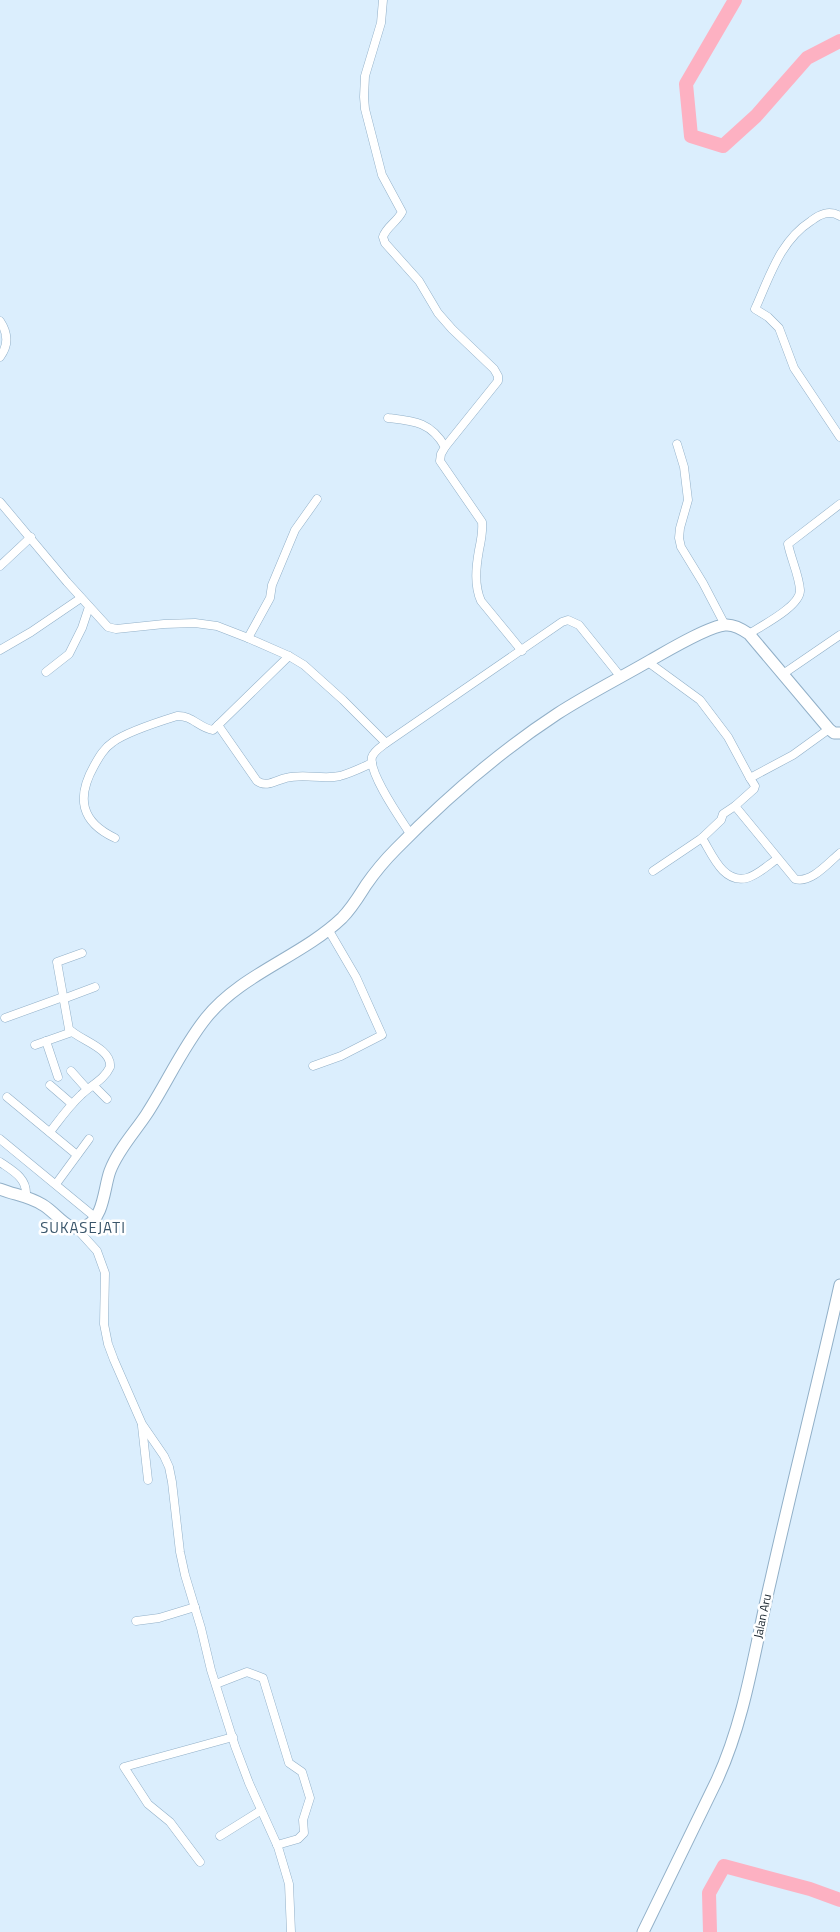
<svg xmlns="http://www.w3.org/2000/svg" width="840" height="1932" viewBox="0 0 840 1932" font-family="'Titillium Web',sans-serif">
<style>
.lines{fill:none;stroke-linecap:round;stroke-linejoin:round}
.river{stroke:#fdb1c2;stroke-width:14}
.street-casing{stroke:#92b0c8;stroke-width:9}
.secondary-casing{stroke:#92b0c8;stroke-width:13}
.street{stroke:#fff;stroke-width:8}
.secondary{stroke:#fff;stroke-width:11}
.labels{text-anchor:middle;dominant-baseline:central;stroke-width:5;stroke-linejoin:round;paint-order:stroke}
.street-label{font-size:12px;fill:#19252e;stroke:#fff}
.quarter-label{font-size:15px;letter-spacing:1px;fill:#39556a;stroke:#fff}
</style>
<rect width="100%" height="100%" fill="#dbeefd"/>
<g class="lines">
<g class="river">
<path d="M 735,0 L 686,84 L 691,136 L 723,146 L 756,116 L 807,58 L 840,41"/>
<path d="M 710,1932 L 709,1893 L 724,1866 L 810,1889 L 840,1900"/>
</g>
<defs>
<g id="street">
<path d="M 383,0 L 381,23 L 365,76 L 364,97 L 365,109 L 382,175 L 402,212 C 397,222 386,227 383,237 L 385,243 L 419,281 L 438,313 L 452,329 L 494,369 L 498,376 L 498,381 L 445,447 L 441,454 L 440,461 L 482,522 C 483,532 481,541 479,550 C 476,567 474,585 481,601 L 522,651"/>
<path d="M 840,216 C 829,210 820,214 811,221 C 780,241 770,276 755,309 L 768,317 L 779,328 L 794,368 L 840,437"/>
<path d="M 0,321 C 8,333 9,345 0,357"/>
<path d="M 388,418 C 414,421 431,422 445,447"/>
<path d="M 677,444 L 684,467 L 688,500 L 680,528 L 679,538 L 681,547 L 703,583 L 725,625"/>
<path d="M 0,502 L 67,582 L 108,627 L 116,629 L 164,624 L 195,623 L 217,626 L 248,638 L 289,656 L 304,665 L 343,700 L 386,743 C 381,747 374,751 372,757 C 368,773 402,821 411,835"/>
<path d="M 0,566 L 31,537"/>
<path d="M 749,634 C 761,626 801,606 800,590 C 799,575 791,559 788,544 L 840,504"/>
<path d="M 248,638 L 270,598 L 272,585 L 295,530 L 317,499"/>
<path d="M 0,650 L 31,632 L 81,598"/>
<path d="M 648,662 L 700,700 L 728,737 L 750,778"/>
<path d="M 46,672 L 69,654 L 82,628 L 89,607"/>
<path d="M 783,674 L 840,635"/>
<path d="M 218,725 L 257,781 C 267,788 276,780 286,778 C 304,773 322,780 340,776 C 351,773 361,768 372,763"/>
<path d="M 386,743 L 562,622 L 568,620 L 579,625 L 620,676"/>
<path d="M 735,806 L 795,879 C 811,884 829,862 840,853"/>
<path d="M 115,838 C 81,822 76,798 94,766 C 99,757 104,748 113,742 C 125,733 161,721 177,716 C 192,715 199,728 213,730 L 289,656"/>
<path d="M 702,838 C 712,854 723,884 747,878 C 758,875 768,865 777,859"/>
<path d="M 653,871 L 702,838 L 721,820 L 723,814 L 735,806 L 754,789 L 755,786 L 750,778 L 793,755 L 829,729"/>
<path d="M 63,999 L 95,987"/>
<path d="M 5,1018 L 63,997"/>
<path d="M 46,1041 L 58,1077"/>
<path d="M 35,1045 L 72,1032"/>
<path d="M 313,1066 L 341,1056 L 382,1035 L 356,977 L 328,929"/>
<path d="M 71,1071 L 87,1089"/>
<path d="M 50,1085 L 72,1104"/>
<path d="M 94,1086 L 107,1099"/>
<path d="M 7,1097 L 77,1155"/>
<path d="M 50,1132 C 60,1119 69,1106 81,1095 C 91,1085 104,1080 110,1067 C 112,1048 79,1040 69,1029 L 57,962 L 82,953"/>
<path d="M 0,1139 L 96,1218"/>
<path d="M 0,1162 C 13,1171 27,1178 26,1195"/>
<path d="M 56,1184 L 89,1139"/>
<path d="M 77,1229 L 97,1251 L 105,1273 L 104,1324 L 108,1344 L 114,1360 L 142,1424 L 164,1456 L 169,1467 L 172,1482 L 180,1552 L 185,1575 L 201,1628 L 211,1670 L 235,1746 L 249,1783 L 278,1847 L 284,1867 L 289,1884 L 291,1932"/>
<path d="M 142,1426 L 148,1480"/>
<path d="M 136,1621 L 159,1618 L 195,1607"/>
<path d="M 216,1684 L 247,1672 L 263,1678 L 289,1763 L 302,1772 L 310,1798 L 303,1820 L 304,1833 L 298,1839 L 277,1845"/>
<path d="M 220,1836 L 260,1811"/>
<path d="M 200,1862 L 170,1822 L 148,1804 L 124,1767 L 233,1737"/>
</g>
<g id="secondary">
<path d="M 0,1189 C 15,1195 29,1196 43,1205 C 53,1211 61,1222 71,1227 C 76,1229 82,1228 86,1226 C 104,1218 104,1187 110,1171 C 118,1150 134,1133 146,1115 C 167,1083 182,1048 206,1018 C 241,974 301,957 342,918 C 352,908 359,896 366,885 C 375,872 385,860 396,849 C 445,799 499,752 557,714 C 588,694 620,678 651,660 C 667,651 709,626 725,625 C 734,624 742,629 749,634 L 829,729 L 834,733 L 840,733"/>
<path d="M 643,1932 L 717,1780 C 746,1717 755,1646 771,1579 C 793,1481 818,1383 840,1285"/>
</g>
</defs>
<use href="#street" class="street-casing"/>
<use href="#secondary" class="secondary-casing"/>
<use href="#street" class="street"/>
<use href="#secondary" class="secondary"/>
</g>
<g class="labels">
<g class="street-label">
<text transform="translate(762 1616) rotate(-78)">Jalan Aru</text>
</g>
<g class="quarter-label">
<text x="83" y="1227">SUKASEJATI</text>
</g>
</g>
</svg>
